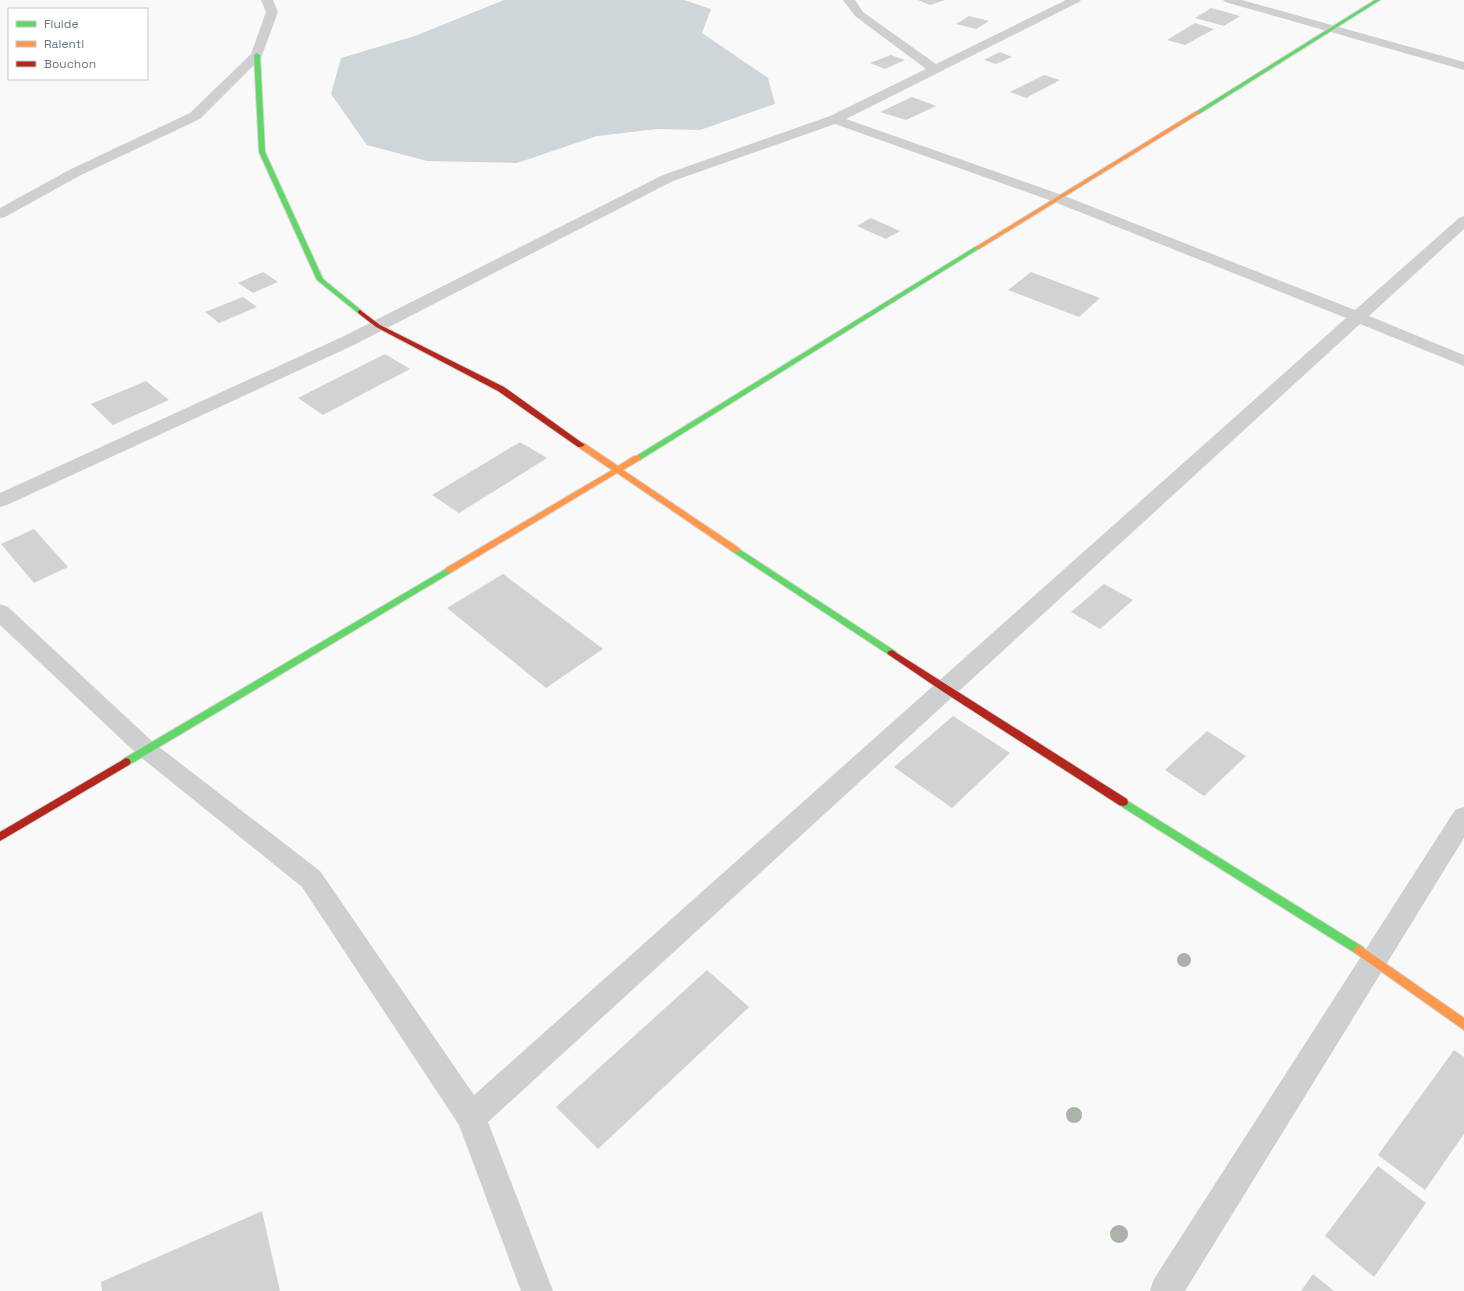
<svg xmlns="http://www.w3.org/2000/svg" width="1464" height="1291" viewBox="0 0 1464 1291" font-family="'Space Grotesk',sans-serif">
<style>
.water{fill:#ced6d9}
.building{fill:#d0d2d3}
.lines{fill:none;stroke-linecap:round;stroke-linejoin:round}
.fast-casing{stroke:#d5d6d7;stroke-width:2}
.slow-casing{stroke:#d5d6d7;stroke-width:2}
.jam-casing{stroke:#d5d6d7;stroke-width:2}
.street{fill:#cecfd0;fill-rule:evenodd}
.fast{fill:#63d668;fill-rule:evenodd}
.slow{fill:#ff974d;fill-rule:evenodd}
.jam{fill:#b3261e;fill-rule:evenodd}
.tree{fill:#a9b3a7}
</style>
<rect width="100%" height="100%" fill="#f9f9f9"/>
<path class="water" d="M 504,0 L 684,0 L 711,9 L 702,33 L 768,78 L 775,104 L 700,130 L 657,129 L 597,136 L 517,163 L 427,161 L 367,145 L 331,94 L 341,58 L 415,36 Z"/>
<g class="building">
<path d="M 918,0 L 945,0 L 930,5 Z"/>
<path d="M 1211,8 L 1240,16 L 1224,26 L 1195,18 Z"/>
<path d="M 969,16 L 989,21 L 976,29 L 956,24 Z"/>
<path d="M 1195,23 L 1214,29 L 1185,45 L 1167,40 Z"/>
<path d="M 1000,52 L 1012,57 L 996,64 L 984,60 Z"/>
<path d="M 891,55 L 905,60 L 885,69 L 870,63 Z"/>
<path d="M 1044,75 L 1060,80 L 1026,98 L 1010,92 Z"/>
<path d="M 912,97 L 936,106 L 906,120 L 880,112 Z"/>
<path d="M 871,218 L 900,231 L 886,239 L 857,226 Z"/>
<path d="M 263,272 L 278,282 L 253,293 L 238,283 Z"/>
<path d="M 1031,272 L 1100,298 L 1079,317 L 1008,290 Z"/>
<path d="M 243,297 L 257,307 L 219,323 L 205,312 Z"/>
<path d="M 385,354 L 410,369 L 323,415 L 298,398 Z"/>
<path d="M 146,381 L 169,400 L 113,425 L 91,404 Z"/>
<path d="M 520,442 L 547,458 L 459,513 L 432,495 Z"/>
<path d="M 34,529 L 68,567 L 34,583 L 1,544 Z"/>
<path d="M 503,574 L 603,649 L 546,688 L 447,608 Z"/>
<path d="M 1104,584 L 1133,600 L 1100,629 L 1071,612 Z"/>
<path d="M 953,716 L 1010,753 L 952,808 L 894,767 Z"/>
<path d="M 1207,731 L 1246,756 L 1204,796 L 1165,770 Z"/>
<path d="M 707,970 L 749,1007 L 598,1149 L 556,1107 Z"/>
<path d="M 1454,1050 L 1464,1057 L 1464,1134 L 1425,1190 L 1378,1155 Z"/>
<path d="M 1378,1166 L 1426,1203 L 1374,1277 L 1325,1236 Z"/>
<path d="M 262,1211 L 280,1291 L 102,1291 L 101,1282 Z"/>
<path d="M 1313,1274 L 1334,1291 L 1301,1291 Z"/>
</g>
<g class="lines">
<defs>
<g id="fast">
<path d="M 1375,0 L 1380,0 L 1199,114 L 1194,113 Z"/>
<path d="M 257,53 L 260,55 L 265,152 L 323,279 L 362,311 L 362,313 L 358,313 L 317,280 L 259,152 L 254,55 Z"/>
<path d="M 975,247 L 980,248 L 640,460 L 634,460 L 633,458 Z"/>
<path d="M 736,547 L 895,651 L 897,653 L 895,655 L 889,655 L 733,552 L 732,550 Z"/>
<path d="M 449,567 L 452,568 L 453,570 L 452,572 L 129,765 L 123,765 L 121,762 L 123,759 Z"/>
<path d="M 1123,798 L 1363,947 L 1365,950 L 1363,953 L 1359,955 L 1355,953 L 1119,805 L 1118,802 L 1119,799 Z"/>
</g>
<g id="slow">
<path d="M 1195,112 L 1200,113 L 979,249 L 974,248 Z"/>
<path d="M 578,443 L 584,443 L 618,466 L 634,456 L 640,456 L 641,458 L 640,460 L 623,470 L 739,548 L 740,550 L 739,552 L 733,552 L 617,473 L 452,572 L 446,572 L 445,570 L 446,568 L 612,470 L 578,447 Z"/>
<path d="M 1359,945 L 1464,1018 L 1464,1030 L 1355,953 L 1353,950 L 1355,947 Z"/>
</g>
<g id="jam">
<path d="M 360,310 L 380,325 L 504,387 L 585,445 L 581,447 L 578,447 L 498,391 L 376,327 L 358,313 L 358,311 Z"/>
<path d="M 892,650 L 1127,799 L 1128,802 L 1127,805 L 1123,806 L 1119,805 L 942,691 L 889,655 L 887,653 L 889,651 Z"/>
<path d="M 126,758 L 129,759 L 131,762 L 129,765 L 0,841 L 0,832 Z"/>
</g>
</defs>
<use href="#fast" class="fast-casing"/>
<use href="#slow" class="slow-casing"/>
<use href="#jam" class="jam-casing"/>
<g class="street">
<path d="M 261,0 L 273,0 L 278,12 L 261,58 L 200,119 L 81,175 L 5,217 L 0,218 L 0,208 L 71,169 L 190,113 L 251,54 L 266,12 Z"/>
<path d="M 843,0 L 855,0 L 863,12 L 936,64 L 1066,0 L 1081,0 L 1079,2 L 846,119 L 1062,195 L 1355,310 L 1459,218 L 1464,216 L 1464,229 L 1369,316 L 1464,355 L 1464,366 L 1360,324 L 488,1122 L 553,1291 L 521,1291 L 459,1125 L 302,887 L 138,755 L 0,625 L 0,604 L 8,607 L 154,743 L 320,871 L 474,1095 L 1346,318 L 1052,201 L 835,124 L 673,181 L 354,345 L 7,505 L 0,507 L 0,493 L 342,337 L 663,175 L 830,116 L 926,69 L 855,16 Z"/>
<path d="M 1223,0 L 1242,0 L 1464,62 L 1464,70 L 1225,2 Z"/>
<path d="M 1464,807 L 1464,838 L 1185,1291 L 1150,1291 L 1154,1279 L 1455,810 Z"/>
</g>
<use href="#fast" class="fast"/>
<use href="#slow" class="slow"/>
<use href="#jam" class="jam"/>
</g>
<g class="tree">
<circle cx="1184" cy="960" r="7"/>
<circle cx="1074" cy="1115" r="8"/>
<circle cx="1119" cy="1234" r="9"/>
</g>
<rect x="8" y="8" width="140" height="72" fill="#ffffff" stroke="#c1c8cd"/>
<rect x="16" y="21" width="20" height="6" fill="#63d668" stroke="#c1c8cd"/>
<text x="44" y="28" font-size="12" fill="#657683">Fluide</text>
<rect x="16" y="41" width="20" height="6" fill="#ff974d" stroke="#c1c8cd"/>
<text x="44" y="48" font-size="12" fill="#657683">Ralenti</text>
<rect x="16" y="61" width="20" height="6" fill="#b3261e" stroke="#c1c8cd"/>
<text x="44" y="68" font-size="12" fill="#657683">Bouchon</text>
</svg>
